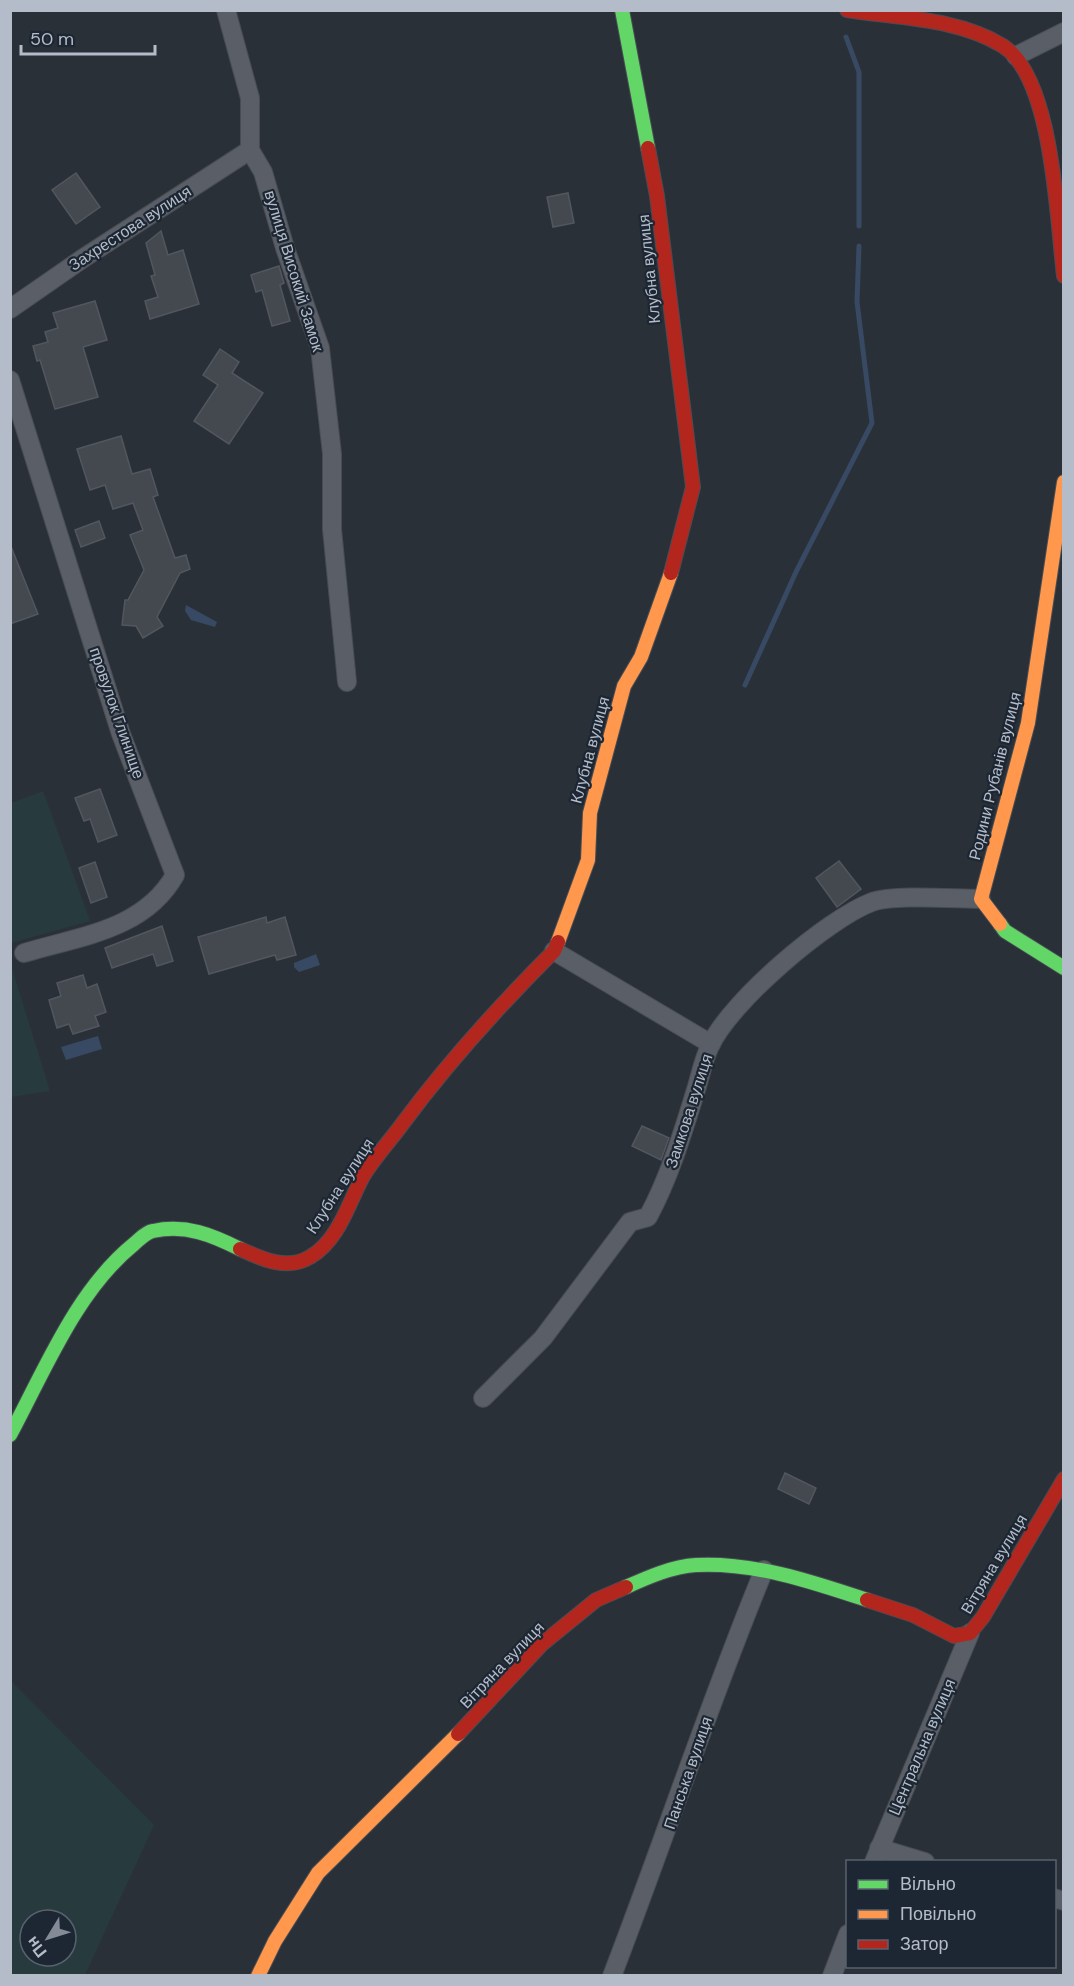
<svg xmlns="http://www.w3.org/2000/svg" width="1074" height="1986" viewBox="0 0 1074 1986" font-family="'DM Sans',sans-serif">
<style>
.green{fill:#273a3e;fill-rule:evenodd}
.water{fill:#384963}
.lines{fill:none;stroke-linecap:round;stroke-linejoin:round}
.stream{stroke:#384963;stroke-width:5}
.building{fill:#444950;stroke:#52575f;stroke-width:1.5}
.street-casing{stroke:#484c53;stroke-width:20}
.fast-casing{stroke:#484c53;stroke-width:16}
.slow-casing{stroke:#484c53;stroke-width:16}
.jam-casing{stroke:#484c53;stroke-width:16}
.street{stroke:#5a5e66;stroke-width:18}
.fast{stroke:#63d668;stroke-width:14}
.slow{stroke:#ff974d;stroke-width:14}
.jam{stroke:#b3261e;stroke-width:14}
.labels{text-anchor:middle;dominant-baseline:central;stroke-width:4.5;stroke-linejoin:round;paint-order:stroke}
.street-label{font-size:16px;fill:#b4bcc9;stroke:#1d2633}
</style>
<rect width="100%" height="100%" fill="#2a3038"/>
<g class="green">
<path d="M 43,791 L 90,921 L 11,943 L 11,803 Z"/>
<path d="M 10,965 L 11,965 L 50,1091 L 11,1097 Z"/>
<path d="M 10,1680 L 154,1825 L 85,1975 L 11,1975 ZM 30,1920 L 66,1920 L 66,1956 L 30,1956 Z"/>
</g>
<g class="water">
<path d="M 186,605 L 217,622 L 215,627 L 191,620 L 185,611 Z"/>
<path d="M 316,954 L 320,965 L 299,972 L 294,967 L 294,963 Z"/>
<path d="M 98,1036 L 102,1049 L 66,1060 L 61,1047 Z"/>
</g>
<g class="lines">
<g class="stream">
<path d="M 846,37 L 859,72 L 859,226"/>
<path d="M 745,685 L 796,572 L 872,423 L 857,302 L 859,246"/>
</g>
</g>
<g class="building">
<path d="M 76,173 L 100,207 L 76,224 L 52,190 Z"/>
<path d="M 568,193 L 574,223 L 553,227 L 547,197 Z"/>
<path d="M 161,231 L 168,255 L 183,250 L 199,304 L 150,319 L 145,301 L 158,297 L 151,276 L 155,275 L 146,243 Z"/>
<path d="M 279,266 L 284,283 L 280,285 L 290,321 L 272,326 L 262,290 L 256,292 L 251,275 Z"/>
<path d="M 95,301 L 107,340 L 83,347 L 98,397 L 55,409 L 40,360 L 37,361 L 33,346 L 48,342 L 45,332 L 58,328 L 53,313 Z"/>
<path d="M 220,349 L 239,362 L 232,373 L 263,393 L 229,444 L 194,421 L 218,385 L 203,375 Z"/>
<path d="M 121,436 L 132,474 L 150,469 L 158,495 L 153,497 L 175,558 L 186,555 L 190,569 L 180,573 L 157,617 L 163,626 L 143,638 L 136,626 L 122,625 L 125,600 L 128,600 L 144,570 L 130,535 L 143,530 L 133,503 L 113,509 L 105,485 L 90,490 L 77,449 Z"/>
<path d="M 99,521 L 105,538 L 81,547 L 75,530 Z"/>
<path d="M 10,544 L 38,614 L 10,624 Z"/>
<path d="M 100,789 L 117,835 L 98,842 L 90,819 L 84,821 L 75,798 Z"/>
<path d="M 839,861 L 861,889 L 837,907 L 816,878 Z"/>
<path d="M 95,862 L 107,897 L 91,903 L 79,868 Z"/>
<path d="M 266,917 L 267,923 L 285,917 L 296,955 L 277,960 L 275,955 L 209,974 L 198,937 Z"/>
<path d="M 162,926 L 173,961 L 157,966 L 153,954 L 112,968 L 105,948 Z"/>
<path d="M 83,975 L 87,988 L 97,984 L 106,1012 L 95,1016 L 99,1026 L 73,1034 L 69,1024 L 57,1028 L 49,1000 L 61,996 L 57,983 Z"/>
<path d="M 642,1126 L 669,1138 L 661,1160 L 632,1146 Z"/>
<path d="M 785,1473 L 816,1488 L 809,1504 L 778,1489 Z"/>
</g>
<g class="lines">
<defs>
<g id="street">
<path d="M 226,10 L 250,98 L 250,150 L 263,172 L 285,248 L 320,348 L 332,454 L 332,529 L 347,682"/>
<path d="M 1016,56 L 1064,32"/>
<path d="M 10,309 L 82,259 L 250,150"/>
<path d="M 10,380 L 121,734 L 175,875 C 144,930 80,936 24,953"/>
<path d="M 554,951 L 711,1044"/>
<path d="M 483,1398 L 543,1338 L 630,1222 L 648,1217 C 669,1178 682,1135 695,1093 C 700,1078 703,1060 710,1046 C 730,1002 827,919 872,902 C 895,894 955,899 981,899"/>
<path d="M 879,1848 L 925,1862"/>
<path d="M 874,1862 L 970,1633"/>
<path d="M 1054,1898 L 1064,1901"/>
<path d="M 612,1976 C 664,1841 709,1703 764,1570"/>
<path d="M 832,1976 L 848,1934"/>
</g>
<g id="fast">
<path d="M 622,10 L 648,148"/>
<path d="M 1000,924 L 1005,931 L 1064,968"/>
<path d="M 10,1435 C 45,1370 76,1291 134,1244 C 140,1239 146,1232 153,1231 C 186,1224 212,1235 240,1249"/>
<path d="M 626,1587 C 646,1578 673,1566 696,1565 C 754,1562 813,1582 867,1600"/>
</g>
<g id="slow">
<path d="M 1000,924 L 981,899 L 1028,723 L 1064,482"/>
<path d="M 558,942 L 588,860 L 590,813 L 624,686 L 641,657 L 671,573"/>
<path d="M 258,1976 L 275,1941 L 318,1873 L 458,1734"/>
</g>
<g id="jam">
<path d="M 847,10 C 898,18 958,18 1003,46 C 1053,78 1057,219 1064,276"/>
<path d="M 648,148 L 657,196 L 693,487 L 671,573"/>
<path d="M 240,1249 C 262,1259 287,1271 310,1257 C 338,1241 348,1205 362,1178 C 373,1159 390,1141 403,1123 C 449,1061 500,1005 554,951 L 558,942"/>
<path d="M 867,1600 L 913,1615 L 954,1636 L 970,1633 L 983,1617 L 1064,1479"/>
<path d="M 458,1734 L 542,1644 L 596,1600 L 626,1587"/>
</g>
</defs>
<use href="#street" class="street-casing"/>
<use href="#fast" class="fast-casing"/>
<use href="#slow" class="slow-casing"/>
<use href="#jam" class="jam-casing"/>
<use href="#street" class="street"/>
<use href="#fast" class="fast"/>
<use href="#slow" class="slow"/>
<use href="#jam" class="jam"/>
</g>
<g class="labels">
<g class="street-label">
<text transform="translate(130 228) rotate(-33)">Захрестова вулиця</text>
<text transform="translate(649 269) rotate(-96)">Клубна вулиця</text>
<text transform="translate(294 271) rotate(73)">вулиця Високий Замок</text>
<text transform="translate(117 713) rotate(71)">провулок Глинище</text>
<text transform="translate(590 750) rotate(-75)">Клубна вулиця</text>
<text transform="translate(995 776) rotate(-76)">Родини Рубанів вулиця</text>
<text transform="translate(689 1111) rotate(-72)">Замкова вулиця</text>
<text transform="translate(340 1186) rotate(-57)">Клубна вулиця</text>
<text transform="translate(994 1564) rotate(-59)">Вітряна вулиця</text>
<text transform="translate(502 1665) rotate(-46)">Вітряна вулиця</text>
<text transform="translate(922 1747) rotate(-67)">Центральна вулиця</text>
<text transform="translate(688 1773) rotate(-71)">Панська вулиця</text>
</g>
</g>
<rect width="1074" height="1986" fill="none" stroke="#b4bcc9" stroke-width="24"/>
<rect x="846" y="1860" width="210" height="108" fill="#1d2633" stroke="#59626f" stroke-width="1.5"/>
<rect x="858" y="1880" width="30" height="9" fill="#63d668" stroke="#59626f" stroke-width="1.5"/>
<text x="900" y="1890" font-size="18" fill="#b4bcc9">Вільно</text>
<rect x="858" y="1910" width="30" height="9" fill="#ff974d" stroke="#59626f" stroke-width="1.5"/>
<text x="900" y="1920" font-size="18" fill="#b4bcc9">Повільно</text>
<rect x="858" y="1940" width="30" height="9" fill="#b3261e" stroke="#59626f" stroke-width="1.5"/>
<text x="900" y="1950" font-size="18" fill="#b4bcc9">Затор</text>
<g transform="translate(48 1938) rotate(232)"><circle r="28" fill="#1d2633" stroke="#59626f" stroke-width="1.5"/>
<path d="M0-4.5L10 22L0 15L-10 22Z" fill="#848b96"/>
<text y="-9" font-size="16" font-weight="bold" text-anchor="middle" fill="#b4bcc9">Пн</text>
</g>
<path d="M21 45v9h134v-9" fill="none" stroke="#b4bcc9" stroke-width="3"/>
<text x="30" y="45" font-size="18" fill="#b4bcc9" stroke="#1d2633" stroke-width="4.5" paint-order="stroke">50 m</text>
</svg>
